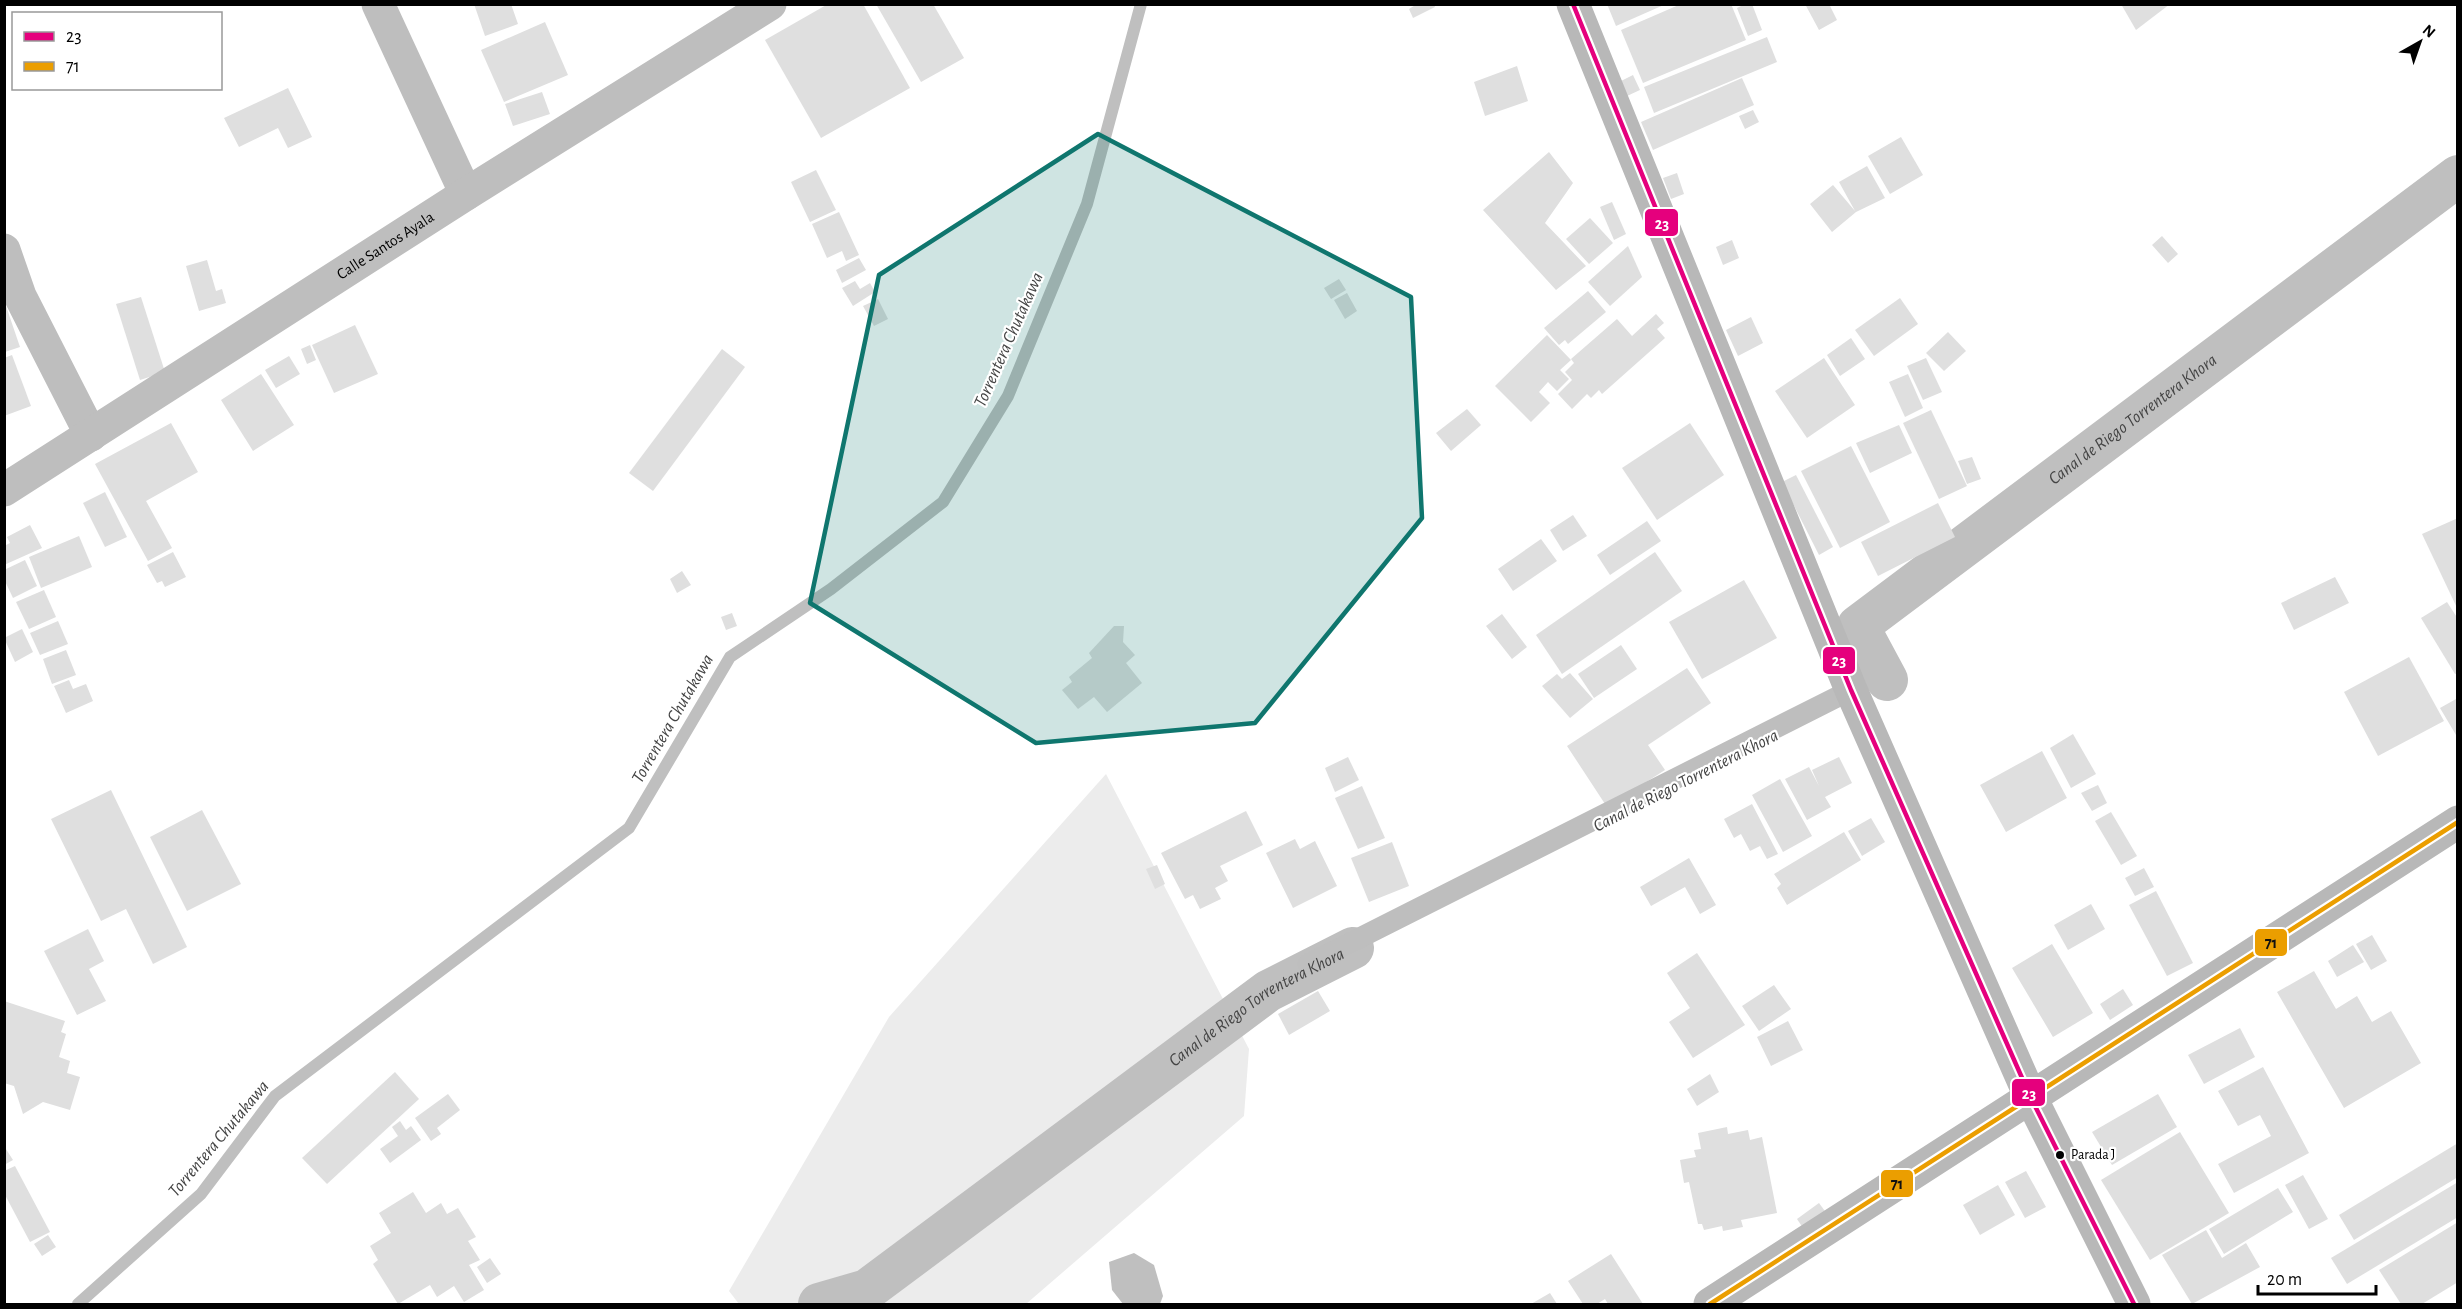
<svg xmlns="http://www.w3.org/2000/svg" width="2462" height="1309" viewBox="0 0 2462 1309" font-family="'Alegreya Sans',sans-serif">
<style>
.green{fill:#ececec}
.water{fill:#bfbfbf}
.lines{fill:none;stroke-linecap:round;stroke-linejoin:round}
.stream{stroke:#bfbfbf;stroke-width:12}
.canal{stroke:#bfbfbf;stroke-width:42}
.building{fill:#dfdfdf}
.lane{stroke:#bebebe;stroke-width:21}
.street{stroke:#bebebe;stroke-width:33}
.secondary{stroke:#b8b8b8;stroke-width:33}
.bus-1-casing{stroke:#fff;stroke-width:9}
.bus-2-casing{stroke:#fff;stroke-width:9}
.bus-1{stroke:#e5007d;stroke-width:4.5}
.bus-2{stroke:#eb9e00;stroke-width:4.5}
.marked{fill:#0f766e;fill-opacity:0.2;stroke:#0f766e;stroke-width:4.5;stroke-linejoin:round}
.bus-dot{fill:#000;stroke:#fff;stroke-width:2}
.labels{text-anchor:middle;dominant-baseline:central;stroke-width:4.5;stroke-linejoin:round;paint-order:stroke}
.bus-label{font-size:14px;fill:#000;stroke:#fff;text-anchor:start}
.street-label{font-size:16px;fill:#000;stroke:#fff}
.water-label{font-size:18px;font-style:italic;fill:#444;stroke:#fff}
.line-badge{stroke:#fff;stroke-width:2}
.badge-label{font-size:16px;text-anchor:middle;font-weight:bold;fill:#fff}
.pale-badge-label{font-size:16px;text-anchor:middle;font-weight:bold;fill:#111}
</style>
<rect width="100%" height="100%" fill="#fff"/>
<path class="green" d="M 1106,774 L 1249,1049 L 1244,1116 L 1026,1304 L 739,1304 L 729,1291 L 889,1017 Z"/>
<path class="water" d="M 1134,1253 L 1154,1265 L 1163,1296 L 1160,1304 L 1123,1304 L 1112,1290 L 1109,1262 Z"/>
<g class="lines">
<path class="stream" d="M 78,1304 L 201,1194 L 275,1096 L 629,828 L 730,657 L 831,589 L 943,502 L 1008,396 L 1087,204 L 1141,4"/>
<g class="canal">
<path id="s1" d="M 1887,680 L 1858,626 L 2458,176"/>
<path id="s2" d="M 819,1304 L 867,1290 L 1268,991 L 1353,948"/>
</g>
</g>
<g class="building">
<path d="M 474,4 L 511,4 L 518,24 L 485,36 Z"/>
<path d="M 828,4 L 863,4 L 910,88 L 821,138 L 765,40 Z"/>
<path d="M 876,4 L 933,4 L 964,58 L 921,82 Z"/>
<path d="M 1417,4 L 1434,4 L 1435,7 L 1413,18 L 1409,9 Z"/>
<path d="M 1607,4 L 1666,4 L 1616,26 Z"/>
<path d="M 1681,4 L 1731,4 L 1746,40 L 1643,83 L 1621,30 Z"/>
<path d="M 1745,4 L 1752,4 L 1762,30 L 1748,36 L 1737,8 Z"/>
<path d="M 1805,4 L 1829,4 L 1837,20 L 1819,30 Z"/>
<path d="M 2121,4 L 2170,4 L 2136,30 Z"/>
<path d="M 545,22 L 568,75 L 504,102 L 481,50 Z"/>
<path d="M 1767,37 L 1777,62 L 1654,113 L 1644,87 Z"/>
<path d="M 1517,66 L 1528,101 L 1485,116 L 1474,82 Z"/>
<path d="M 1633,75 L 1640,90 L 1627,96 L 1621,81 Z"/>
<path d="M 1742,78 L 1754,105 L 1653,150 L 1641,122 Z"/>
<path d="M 288,88 L 312,137 L 288,148 L 278,128 L 239,147 L 224,118 Z"/>
<path d="M 542,92 L 550,114 L 513,126 L 505,104 Z"/>
<path d="M 1753,110 L 1759,122 L 1745,129 L 1739,116 Z"/>
<path d="M 1901,137 L 1923,175 L 1890,194 L 1868,156 Z"/>
<path d="M 1549,152 L 1573,183 L 1545,223 L 1586,266 L 1556,290 L 1483,210 Z"/>
<path d="M 1867,166 L 1885,198 L 1856,212 L 1832,232 L 1810,204 L 1833,185 L 1855,211 L 1839,182 Z"/>
<path d="M 816,170 L 836,210 L 810,222 L 791,182 Z"/>
<path d="M 1677,173 L 1684,194 L 1671,199 L 1663,178 Z"/>
<path d="M 1612,202 L 1626,234 L 1614,240 L 1600,207 Z"/>
<path d="M 839,212 L 859,255 L 846,261 L 842,251 L 827,258 L 812,224 Z"/>
<path d="M 1590,218 L 1613,243 L 1589,264 L 1566,239 Z"/>
<path d="M 2162,236 L 2178,254 L 2168,263 L 2152,245 Z"/>
<path d="M 1732,240 L 1739,258 L 1723,265 L 1716,247 Z"/>
<path d="M 1628,246 L 1642,277 L 1610,306 L 1588,282 Z"/>
<path d="M 859,258 L 866,270 L 842,283 L 836,270 Z"/>
<path d="M 207,260 L 216,291 L 222,289 L 226,303 L 199,311 L 186,266 Z"/>
<path d="M 1339,279 L 1346,290 L 1331,299 L 1324,288 Z"/>
<path d="M 855,281 L 860,289 L 870,283 L 875,292 L 853,306 L 842,288 Z"/>
<path d="M 1588,291 L 1606,312 L 1568,344 L 1565,340 L 1559,345 L 1544,328 Z"/>
<path d="M 1347,293 L 1357,311 L 1345,319 L 1334,300 Z"/>
<path d="M 141,297 L 165,372 L 140,380 L 116,304 Z"/>
<path d="M 1900,298 L 1918,324 L 1874,356 L 1855,330 Z"/>
<path d="M 878,299 L 888,319 L 874,326 L 863,306 Z"/>
<path d="M 5,303 L 20,347 L 5,352 Z"/>
<path d="M 1656,314 L 1664,323 L 1657,329 L 1665,338 L 1602,394 L 1599,390 L 1591,398 L 1587,394 L 1572,409 L 1558,394 L 1572,380 L 1565,372 L 1574,363 L 1571,359 L 1617,319 L 1632,336 Z"/>
<path d="M 1751,317 L 1763,343 L 1738,356 L 1726,330 Z"/>
<path d="M 355,325 L 378,374 L 334,393 L 312,345 Z"/>
<path d="M 1948,332 L 1966,351 L 1944,371 L 1926,353 Z"/>
<path d="M 1547,335 L 1571,360 L 1560,370 L 1569,379 L 1557,391 L 1548,382 L 1539,392 L 1550,403 L 1531,422 L 1495,386 Z"/>
<path d="M 1851,338 L 1865,359 L 1840,376 L 1827,355 Z"/>
<path d="M 310,345 L 316,360 L 307,364 L 301,349 Z"/>
<path d="M 722,349 L 745,367 L 653,491 L 629,473 Z"/>
<path d="M 12,355 L 31,406 L 4,416 L 4,358 Z"/>
<path d="M 289,356 L 300,374 L 276,388 L 265,370 Z"/>
<path d="M 1824,358 L 1855,405 L 1807,438 L 1775,391 Z"/>
<path d="M 1926,358 L 1942,392 L 1923,400 L 1907,366 Z"/>
<path d="M 261,374 L 294,425 L 253,451 L 221,400 Z"/>
<path d="M 1908,374 L 1923,408 L 1905,417 L 1889,382 Z"/>
<path d="M 1467,409 L 1481,425 L 1451,451 L 1436,433 Z"/>
<path d="M 1931,410 L 1967,486 L 1939,499 L 1903,423 Z"/>
<path d="M 171,423 L 198,472 L 146,501 L 172,548 L 148,561 L 95,464 Z"/>
<path d="M 1690,423 L 1724,475 L 1657,520 L 1622,468 Z"/>
<path d="M 1899,425 L 1912,453 L 1870,473 L 1856,443 Z"/>
<path d="M 1851,446 L 1890,522 L 1840,548 L 1801,471 Z"/>
<path d="M 1972,457 L 1981,479 L 1967,484 L 1958,461 Z"/>
<path d="M 1796,475 L 1833,547 L 1819,555 L 1782,482 Z"/>
<path d="M 105,492 L 127,537 L 105,547 L 83,503 Z"/>
<path d="M 1938,503 L 1955,537 L 1878,576 L 1861,542 Z"/>
<path d="M 1573,515 L 1587,536 L 1563,551 L 1550,530 Z"/>
<path d="M 2458,518 L 2458,610 L 2422,534 Z"/>
<path d="M 1647,521 L 1661,541 L 1610,575 L 1597,555 Z"/>
<path d="M 30,525 L 42,548 L 4,565 L 4,546 L 10,543 L 7,537 Z"/>
<path d="M 79,536 L 92,567 L 41,588 L 29,557 Z"/>
<path d="M 1541,539 L 1557,561 L 1513,591 L 1498,569 Z"/>
<path d="M 173,552 L 186,577 L 165,587 L 162,581 L 157,583 L 147,565 Z"/>
<path d="M 1655,552 L 1682,591 L 1562,674 L 1536,635 Z"/>
<path d="M 25,560 L 37,586 L 13,598 L 4,579 L 4,570 Z"/>
<path d="M 682,571 L 691,585 L 677,593 L 670,579 Z"/>
<path d="M 2335,577 L 2349,603 L 2294,630 L 2281,603 Z"/>
<path d="M 1744,580 L 1777,638 L 1702,679 L 1669,622 Z"/>
<path d="M 44,590 L 56,617 L 29,629 L 16,602 Z"/>
<path d="M 2447,602 L 2458,619 L 2458,673 L 2455,674 L 2421,618 Z"/>
<path d="M 732,613 L 737,626 L 726,630 L 721,617 Z"/>
<path d="M 1502,614 L 1527,647 L 1512,659 L 1486,626 Z"/>
<path d="M 58,621 L 68,644 L 40,655 L 30,633 Z"/>
<path d="M 1114,626 L 1124,626 L 1123,642 L 1135,655 L 1126,663 L 1142,683 L 1107,712 L 1094,697 L 1078,709 L 1062,690 L 1072,682 L 1069,677 L 1092,658 L 1089,653 Z"/>
<path d="M 22,629 L 33,652 L 15,662 L 4,638 Z"/>
<path d="M 1621,645 L 1637,669 L 1594,698 L 1578,674 Z"/>
<path d="M 66,650 L 76,675 L 52,684 L 43,659 Z"/>
<path d="M 2409,657 L 2444,721 L 2378,756 L 2344,692 Z"/>
<path d="M 1687,668 L 1711,703 L 1648,745 L 1665,770 L 1607,807 L 1567,746 Z"/>
<path d="M 1570,673 L 1593,699 L 1570,718 L 1542,686 L 1557,674 L 1562,679 Z"/>
<path d="M 69,680 L 73,689 L 86,684 L 93,701 L 66,713 L 54,686 Z"/>
<path d="M 2456,699 L 2458,734 L 2456,735 L 2440,708 Z"/>
<path d="M 2073,734 L 2096,774 L 2071,788 L 2050,748 Z"/>
<path d="M 2042,751 L 2067,798 L 2006,832 L 1980,785 Z"/>
<path d="M 1348,757 L 1359,780 L 1335,792 L 1325,768 Z"/>
<path d="M 1839,757 L 1852,783 L 1825,797 L 1831,807 L 1807,820 L 1785,779 L 1809,767 L 1819,786 L 1812,770 Z"/>
<path d="M 1780,779 L 1812,836 L 1783,852 L 1752,795 Z"/>
<path d="M 2098,785 L 2107,803 L 2092,811 L 2081,793 Z"/>
<path d="M 1362,786 L 1385,838 L 1358,849 L 1335,798 Z"/>
<path d="M 111,790 L 187,947 L 153,964 L 126,909 L 101,921 L 51,819 Z"/>
<path d="M 1752,804 L 1778,854 L 1767,859 L 1760,846 L 1750,851 L 1741,834 L 1734,838 L 1724,819 Z"/>
<path d="M 202,810 L 241,884 L 187,911 L 150,837 Z"/>
<path d="M 1246,811 L 1263,845 L 1220,866 L 1228,881 L 1215,888 L 1221,899 L 1200,909 L 1193,895 L 1185,899 L 1161,853 Z"/>
<path d="M 2111,812 L 2137,856 L 2121,865 L 2095,821 Z"/>
<path d="M 1871,818 L 1885,842 L 1862,856 L 1848,831 Z"/>
<path d="M 1844,832 L 1861,860 L 1787,905 L 1777,888 L 1781,884 L 1774,874 Z"/>
<path d="M 1295,839 L 1300,849 L 1315,841 L 1337,886 L 1293,908 L 1266,853 Z"/>
<path d="M 1392,842 L 1409,886 L 1369,902 L 1351,858 Z"/>
<path d="M 1689,858 L 1716,905 L 1700,914 L 1685,887 L 1651,906 L 1640,887 Z"/>
<path d="M 1157,865 L 1165,884 L 1155,889 L 1146,869 Z"/>
<path d="M 2144,868 L 2154,887 L 2135,896 L 2125,878 Z"/>
<path d="M 2156,891 L 2193,963 L 2167,976 L 2129,905 Z"/>
<path d="M 2091,904 L 2105,929 L 2068,950 L 2054,925 Z"/>
<path d="M 88,929 L 104,961 L 89,969 L 106,1001 L 77,1015 L 44,951 Z"/>
<path d="M 2372,935 L 2387,961 L 2371,970 L 2356,944 Z"/>
<path d="M 2052,944 L 2093,1013 L 2053,1037 L 2012,968 Z"/>
<path d="M 2353,945 L 2364,962 L 2337,977 L 2328,961 Z"/>
<path d="M 1697,953 L 1745,1025 L 1693,1058 L 1669,1022 L 1690,1008 L 1667,973 Z"/>
<path d="M 2314,971 L 2336,1009 L 2357,996 L 2372,1022 L 2391,1011 L 2421,1063 L 2344,1108 L 2277,992 Z"/>
<path d="M 1774,985 L 1791,1009 L 1759,1031 L 1742,1006 Z"/>
<path d="M 2123,989 L 2133,1005 L 2110,1020 L 2100,1004 Z"/>
<path d="M 1318,991 L 1330,1011 L 1289,1035 L 1278,1014 Z"/>
<path d="M 4,1001 L 65,1021 L 61,1032 L 66,1034 L 59,1057 L 70,1061 L 67,1073 L 80,1077 L 70,1110 L 43,1102 L 23,1114 L 14,1086 L 4,1083 Z"/>
<path d="M 1788,1021 L 1803,1050 L 1771,1066 L 1757,1037 Z"/>
<path d="M 2240,1028 L 2255,1057 L 2204,1084 L 2188,1055 Z"/>
<path d="M 2263,1067 L 2309,1153 L 2234,1193 L 2218,1164 L 2271,1136 L 2260,1115 L 2238,1126 L 2218,1091 Z"/>
<path d="M 395,1072 L 419,1099 L 327,1184 L 302,1158 Z"/>
<path d="M 1710,1074 L 1719,1092 L 1697,1106 L 1687,1089 Z"/>
<path d="M 448,1094 L 460,1110 L 437,1128 L 441,1134 L 431,1141 L 415,1118 Z"/>
<path d="M 2158,1094 L 2177,1127 L 2112,1165 L 2092,1132 Z"/>
<path d="M 400,1121 L 406,1130 L 411,1126 L 421,1140 L 390,1163 L 380,1149 L 398,1136 L 392,1127 Z"/>
<path d="M 1727,1127 L 1728,1134 L 1748,1130 L 1750,1140 L 1762,1137 L 1777,1213 L 1741,1220 L 1743,1227 L 1723,1231 L 1722,1226 L 1704,1230 L 1702,1224 L 1698,1224 L 1689,1182 L 1684,1183 L 1680,1160 L 1696,1157 L 1694,1150 L 1701,1149 L 1698,1133 Z"/>
<path d="M 2180,1132 L 2229,1213 L 2150,1260 L 2101,1180 Z"/>
<path d="M 2458,1143 L 2458,1177 L 2354,1240 L 2339,1215 Z"/>
<path d="M 4,1146 L 13,1160 L 4,1165 Z"/>
<path d="M 15,1166 L 50,1232 L 30,1242 L 4,1193 L 4,1171 Z"/>
<path d="M 2026,1171 L 2046,1207 L 2025,1218 L 2005,1182 Z"/>
<path d="M 2303,1175 L 2328,1219 L 2309,1229 L 2285,1185 Z"/>
<path d="M 2458,1182 L 2458,1217 L 2347,1284 L 2331,1258 Z"/>
<path d="M 1998,1185 L 2015,1215 L 1980,1235 L 1963,1205 Z"/>
<path d="M 2278,1188 L 2293,1212 L 2224,1254 L 2209,1229 Z"/>
<path d="M 413,1192 L 426,1213 L 441,1203 L 447,1214 L 458,1208 L 476,1237 L 468,1241 L 480,1260 L 469,1265 L 484,1290 L 464,1302 L 454,1286 L 437,1297 L 430,1285 L 398,1304 L 373,1264 L 378,1260 L 370,1246 L 391,1233 L 379,1213 Z"/>
<path d="M 1819,1203 L 1830,1218 L 1807,1234 L 1797,1219 Z"/>
<path d="M 2458,1222 L 2458,1282 L 2422,1304 L 2401,1304 L 2379,1270 Z"/>
<path d="M 2206,1230 L 2222,1258 L 2246,1243 L 2260,1267 L 2192,1304 L 2162,1255 Z"/>
<path d="M 48,1235 L 56,1247 L 42,1256 L 34,1244 Z"/>
<path d="M 1611,1254 L 1643,1304 L 1608,1304 L 1605,1299 L 1597,1304 L 1583,1304 L 1568,1281 Z"/>
<path d="M 490,1258 L 501,1274 L 487,1283 L 477,1267 Z"/>
<path d="M 1550,1293 L 1557,1304 L 1531,1304 Z"/>
</g>
<g class="lines">
<path class="lane" d="M 1308,964 L 1851,690"/>
<g class="street">
<path d="M 378,4 L 466,194"/>
<path d="M 4,250 L 20,296 L 91,435"/>
<path id="s3" d="M 4,490 L 466,194 L 770,4"/>
</g>
<g class="secondary">
<path d="M 1573,4 L 1851,690 L 2030,1096 L 2134,1304"/>
<path d="M 1710,1304 L 2458,822"/>
</g>
<defs>
<path id="bus-1" d="M 1573,4 L 1851,690 L 2030,1096 L 2134,1304"/>
<path id="bus-2" d="M 1710,1304 L 2458,822"/>
</defs>
<use href="#bus-1" class="bus-1-casing"/>
<use href="#bus-2" class="bus-2-casing"/>
<use href="#bus-1" class="bus-1"/>
<use href="#bus-2" class="bus-2"/>
</g>
<path class="marked" d="M 1098,134 L 1411,297 L 1422,518 L 1255,723 L 1036,743 L 810,603 L 879,275 Z"/>
<circle class="bus-dot" cx="2060" cy="1155" r="5"/>
<g class="labels">
<g class="bus-label">
<text x="2071" y="1155">Parada J</text>
</g>
<g class="street-label">
<text stroke="none"><textPath href="#s3" startOffset="453">Calle Santos Ayala</textPath></text>
</g>
<g class="water-label">
<text transform="translate(1009 340) rotate(-66)">Torrentera Chutakawa</text>
<text stroke="none"><textPath href="#s1" startOffset="405">Canal de Riego Torrentera Khora</textPath></text>
<text transform="translate(673 719) rotate(-60)">Torrentera Chutakawa</text>
<text transform="translate(1686 781) rotate(-27)">Canal de Riego Torrentera Khora</text>
<text stroke="none"><textPath href="#s2" startOffset="532">Canal de Riego Torrentera Khora</textPath></text>
<text transform="translate(219 1139) rotate(-50)">Torrentera Chutakawa</text>
</g>
</g>
<g class="line-badge">
<rect x="1644" y="208" width="35" height="29" rx="6" fill="#e5007d"/>
<rect x="1822" y="646" width="34" height="29" rx="6" fill="#e5007d"/>
<rect x="2254" y="928" width="34" height="29" rx="6" fill="#eb9e00"/>
<rect x="2011" y="1078" width="35" height="29" rx="6" fill="#e5007d"/>
<rect x="1880" y="1169" width="34" height="29" rx="6" fill="#eb9e00"/>
</g>
<g class="badge-label">
<text x="1662" y="229">23</text>
<text x="1839" y="666">23</text>
<text x="2029" y="1099">23</text>
</g>
<g class="pale-badge-label">
<text x="2271" y="948">71</text>
<text x="1897" y="1189">71</text>
</g>
<rect width="2462" height="1309" fill="none" stroke="#000000" stroke-width="12"/>
<rect x="12" y="12" width="210" height="78" fill="#ffffff" stroke="#999999" stroke-width="1.5"/>
<rect x="24" y="32" width="30" height="9" fill="#e5007d" stroke="#999999" stroke-width="1.5"/>
<text x="66" y="42" font-size="18" fill="#000000">23</text>
<rect x="24" y="62" width="30" height="9" fill="#eb9e00" stroke="#999999" stroke-width="1.5"/>
<text x="66" y="72" font-size="18" fill="#000000">71</text>
<g transform="translate(2420 42) rotate(40)" stroke="#ffffff" stroke-width="4.5" paint-order="stroke">
<path d="M0-4.5L10 22L0 15L-10 22Z" fill="#000000"/>
<text y="-9" font-size="16" font-weight="bold" text-anchor="middle" fill="#000000">N</text>
</g>
<path d="M2258 1285v9h118v-9" fill="none" stroke="#000000" stroke-width="3"/>
<text x="2267" y="1285" font-size="18" fill="#000000" stroke="#ffffff" stroke-width="4.5" paint-order="stroke">20 m</text>
</svg>
